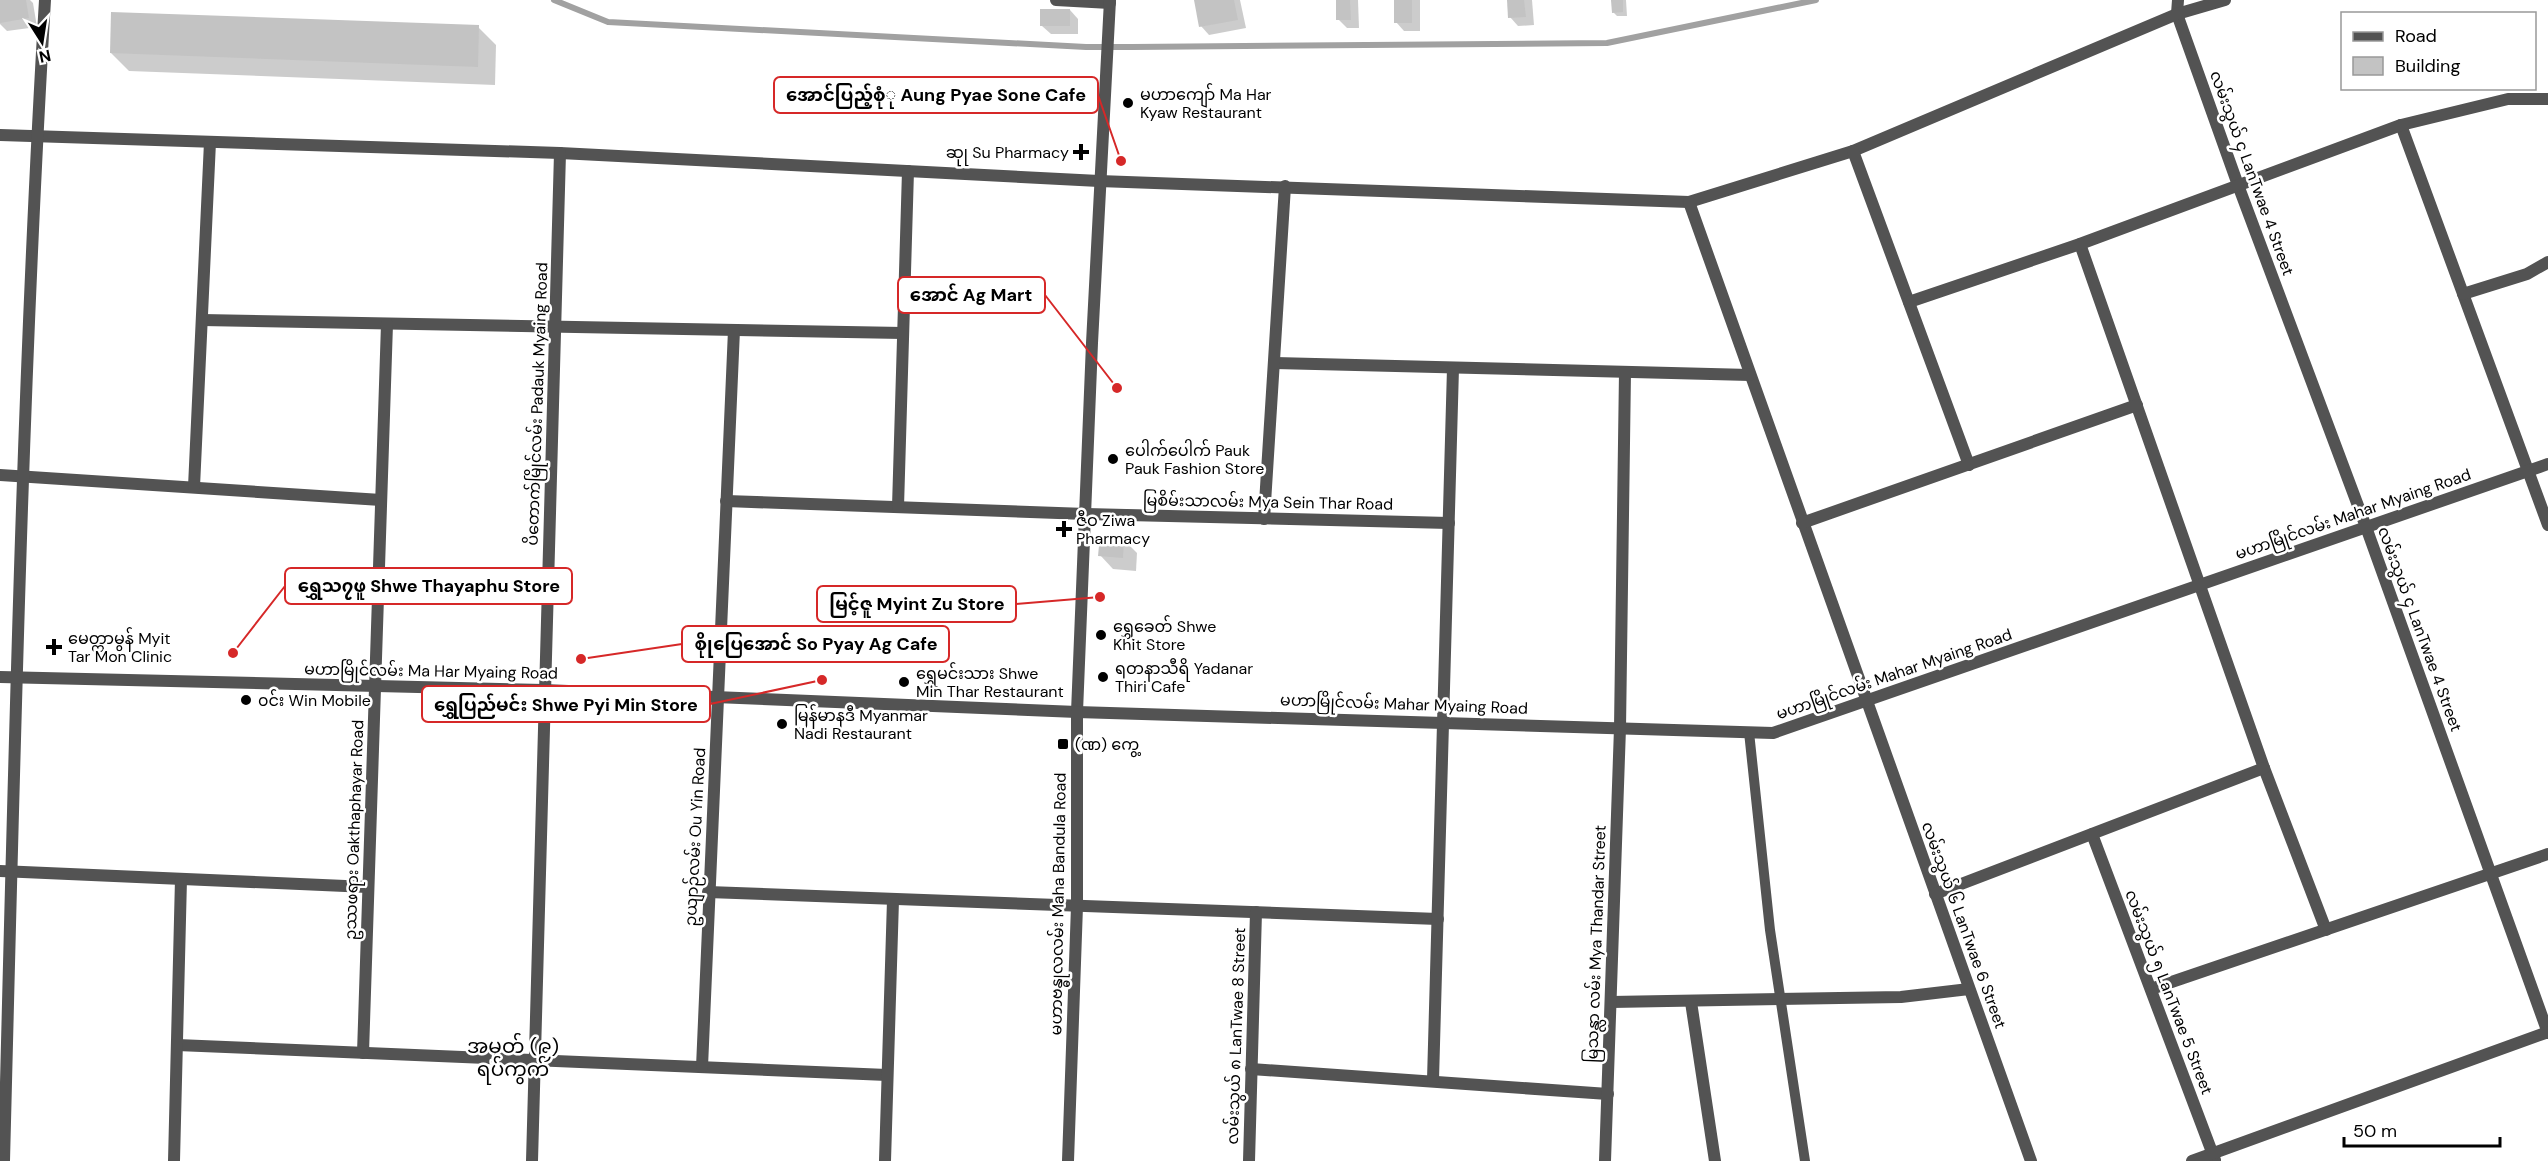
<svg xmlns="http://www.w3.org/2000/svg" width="2548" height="1161" viewBox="0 0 2548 1161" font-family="'DM Sans','Noto Sans Myanmar',sans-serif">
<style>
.shadow{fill:#0003}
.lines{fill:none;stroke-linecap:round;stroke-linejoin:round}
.stream{stroke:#a1a1a1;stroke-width:6}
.building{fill:#c3c3c3}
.service{stroke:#535353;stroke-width:10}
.minor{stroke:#535353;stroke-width:12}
.tertiary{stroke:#535353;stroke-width:12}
.poi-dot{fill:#000;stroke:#fff;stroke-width:2}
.labels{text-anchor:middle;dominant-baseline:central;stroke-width:5;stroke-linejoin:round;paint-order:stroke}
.poi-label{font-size:16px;fill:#000;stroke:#fff;text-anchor:start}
.street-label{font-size:16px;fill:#000;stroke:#fff}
.quarter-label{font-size:20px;fill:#000;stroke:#fff}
.leader{fill:none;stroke:#d62828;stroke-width:2}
.callout-dot{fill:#d62828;stroke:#fff;stroke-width:2}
.callout{fill:#fff;stroke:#d62828;stroke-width:2}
.callout-label{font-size:18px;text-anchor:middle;font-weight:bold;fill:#000}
</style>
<rect width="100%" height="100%" fill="#fff"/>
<g class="shadow">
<path d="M 0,0 L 30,0 L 33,3 L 37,27 L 7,31 L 0,24 Z"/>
<path d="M 1196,0 L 1240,0 L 1246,28 L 1209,35 L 1201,26 Z"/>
<path d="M 1338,0 L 1358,0 L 1359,28 L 1347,28 L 1338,19 Z"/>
<path d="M 1396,0 L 1420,0 L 1420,31 L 1404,31 L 1396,22 Z"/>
<path d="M 1508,0 L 1532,0 L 1534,25 L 1518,26 L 1510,17 Z"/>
<path d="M 1613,0 L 1626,0 L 1627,16 L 1617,16 L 1613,12 Z"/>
<path d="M 1070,10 L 1078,19 L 1078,34 L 1051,34 L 1042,26 Z"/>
<path d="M 478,27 L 496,45 L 495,85 L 129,71 L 111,53 Z"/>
<path d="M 1123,539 L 1137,553 L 1136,571 L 1113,569 L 1100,555 Z"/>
</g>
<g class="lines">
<path class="stream" d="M 554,0 L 608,22 L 1086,47 L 1132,47 L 1607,43 L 1816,0"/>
</g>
<g class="building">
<path d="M 0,0 L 26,0 L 29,18 L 0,23 Z"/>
<path d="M 1194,0 L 1234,0 L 1238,20 L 1199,27 Z"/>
<path d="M 1336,0 L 1350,0 L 1351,20 L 1336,20 Z"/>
<rect x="1394" y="0" width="18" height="23"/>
<path d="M 1507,0 L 1524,0 L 1526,17 L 1508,18 Z"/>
<path d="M 1611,0 L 1623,0 L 1623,12 L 1612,13 Z"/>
<rect x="1040" y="9" width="30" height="17"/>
<path d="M 111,12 L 479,25 L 478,67 L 110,53 Z"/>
<path d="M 1100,535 L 1124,538 L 1123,558 L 1098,556 Z"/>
</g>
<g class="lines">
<path class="service" d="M 1749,732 L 1770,930 L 1805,1161"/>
<g class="minor">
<path d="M 1056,0 L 1110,3"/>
<path d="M 2178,0 L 2177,14 L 2238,185 L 2366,527 L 2548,1033"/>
<path d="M 2401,125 L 2548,525"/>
<path d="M 0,135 L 560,153 L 1099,181 L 1689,202 L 1853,151 L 2177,14 L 2225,0"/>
<path d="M 1853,151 L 1969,465"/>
<path d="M 1689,202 L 2031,1161"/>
<path d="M 2080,244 L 2264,768 L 2326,930"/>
<path d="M 2463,294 L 2527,274 L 2548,262"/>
<path d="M 1909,302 L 2080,244 L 2401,125 L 2508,99 L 2548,99"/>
<path d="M 202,320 L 903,333"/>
<path d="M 1275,363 L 1750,375"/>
<path d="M 0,475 L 381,500"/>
<path d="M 194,487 L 210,142"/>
<path d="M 726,501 L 1086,514 L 1449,523"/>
<path d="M 898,507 L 908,171"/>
<path d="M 1264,519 L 1285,186"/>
<path d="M 1802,523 L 2137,405"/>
<path d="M 1077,712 L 1092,343 L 1110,0"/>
<path d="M 2092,834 L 2215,1160"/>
<path d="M 0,871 L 368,887"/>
<path d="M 708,892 L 1438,919"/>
<path d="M 1935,894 L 2264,768"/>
<path d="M 2151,989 L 2548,854"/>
<path d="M 1611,1002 L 1901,997 L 1969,989"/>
<path d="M 1691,1002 L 1715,1161"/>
<path d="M 177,1045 L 887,1075"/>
<path d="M 363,1053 L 387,324"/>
<path d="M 702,1067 L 734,330"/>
<path d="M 1251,1069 L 1608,1094"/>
<path d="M 1433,1080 L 1453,368"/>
<path d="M 4,1161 C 14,774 22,387 45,0"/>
<path d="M 174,1161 L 181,879"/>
<path d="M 532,1161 L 560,153"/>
<path d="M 885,1161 L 893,900"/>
<path d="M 1249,1161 L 1256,912"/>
<path d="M 1605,1161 L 1620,728 L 1625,372"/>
<path d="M 2192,1161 L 2548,1032"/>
</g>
<g class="tertiary">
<path d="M 0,677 L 544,690 L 1077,712 L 1773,733 L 2548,464"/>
<path d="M 1068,1161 L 1077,906 L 1077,712"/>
</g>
</g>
<g class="poi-dot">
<circle cx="1128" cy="103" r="6"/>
<path d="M1078 143h6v6h6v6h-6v6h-6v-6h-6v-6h6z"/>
<circle cx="1113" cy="459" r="6"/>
<path d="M1061 520h6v6h6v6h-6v6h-6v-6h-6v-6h6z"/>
<circle cx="1101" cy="635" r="6"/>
<path d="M51 638h6v6h6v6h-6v6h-6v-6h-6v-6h6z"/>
<circle cx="1103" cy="677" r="6"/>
<circle cx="904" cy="682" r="6"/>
<circle cx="246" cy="700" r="6"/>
<circle cx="782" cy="724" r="6"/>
<rect x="1057" y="738" width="12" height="12" rx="3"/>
</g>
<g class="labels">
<g class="poi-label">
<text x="1140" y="94">မဟာကျော် Ma Har<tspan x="1140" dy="18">Kyaw Restaurant</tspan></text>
<text x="1069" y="152" text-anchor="end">ဆုု Su Pharmacy</text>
<text x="1125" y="450">ပေါက်ပေါက် Pauk<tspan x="1125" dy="18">Pauk Fashion Store</tspan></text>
<text x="1076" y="520">ဇီဝ Ziwa<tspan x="1076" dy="18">Pharmacy</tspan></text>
<text x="1113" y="626">ရွှေခေတ် Shwe<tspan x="1113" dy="18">Khit Store</tspan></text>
<text x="68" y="638">မေတ္တာမွန် Myit<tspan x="68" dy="18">Tar Mon Clinic</tspan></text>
<text x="1115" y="668">ရတနာသီရိ Yadanar<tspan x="1115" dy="18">Thiri Cafe</tspan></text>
<text x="916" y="673">ရွှေမင်းသား Shwe<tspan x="916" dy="18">Min Thar Restaurant</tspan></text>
<text x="258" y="700">၀င်း Win Mobile</text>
<text x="794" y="715">မြန်မာနဒီ Myanmar<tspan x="794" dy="18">Nadi Restaurant</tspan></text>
<text x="1075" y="744">(ဏ) ကွေ့</text>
</g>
<g class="street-label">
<text transform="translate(2252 173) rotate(70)">လမ်းသွယ် ၄ LanTwae 4 Street</text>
<text transform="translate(537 404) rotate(-88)">ပိတောက်မြိုင်လမ်း Padauk Myaing Road</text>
<text transform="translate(1268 502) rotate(1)">မြစိမ်းသာလမ်း Mya Sein Thar Road</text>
<text transform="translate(2353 514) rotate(-19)">မဟာမြိုင်လမ်း Mahar Myaing Road</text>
<text transform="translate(2420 629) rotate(70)">လမ်းသွယ် ၄ LanTwae 4 Street</text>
<text transform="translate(431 671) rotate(1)">မဟာမြိုင်လမ်း Ma Har Myaing Road</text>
<text transform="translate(1894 674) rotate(-19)">မဟာမြိုင်လမ်း Mahar Myaing Road</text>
<text transform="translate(1404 704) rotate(2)">မဟာမြိုင်လမ်း Mahar Myaing Road</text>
<text transform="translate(354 830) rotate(-88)">ဥဿဖရား Oakthaphayar Road</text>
<text transform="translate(695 837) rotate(-87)">ဥယျာဉ်လမ်း Ou Yin Road</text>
<text transform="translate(1058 904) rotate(-89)">မဟာဗန္ဓုလလမ်း Maha Bandula Road</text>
<text transform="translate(1964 925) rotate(70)">လမ်းသွယ် ၆ LanTwae 6 Street</text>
<text transform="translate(1596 944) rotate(-88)">မြသန္လာ လမ်း Mya Thandar Street</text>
<text transform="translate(2169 992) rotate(69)">လမ်းသွယ် ၅ LanTwae 5 Street</text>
<text transform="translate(1236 1036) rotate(-88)">လမ်းသွယ် ၈ LanTwae 8 Street</text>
</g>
<g class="quarter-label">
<text x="513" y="1046">အမှတ် (၉)<tspan x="513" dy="23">ရပ်ကွက်</tspan></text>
</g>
</g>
<path class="leader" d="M1121 161L1098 95M1117 388L1045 295M233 653L285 586M1100 597L1016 604M581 659L682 644M822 680L710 704"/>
<g class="callout-dot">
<circle cx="1121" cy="161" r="6"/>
<circle cx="1117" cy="388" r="6"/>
<circle cx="233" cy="653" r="6"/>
<circle cx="1100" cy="597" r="6"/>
<circle cx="581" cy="659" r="6"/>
<circle cx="822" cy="680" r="6"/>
</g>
<g class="callout">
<rect x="774" y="77" width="324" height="36" rx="6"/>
<rect x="898" y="277" width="147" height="36" rx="6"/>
<rect x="285" y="568" width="287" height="36" rx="6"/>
<rect x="817" y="586" width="199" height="36" rx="6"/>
<rect x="682" y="626" width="267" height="36" rx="6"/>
<rect x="422" y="686" width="288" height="36" rx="6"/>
</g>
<g class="callout-label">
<text x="936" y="101">အောင်ပြည့်စုံု Aung Pyae Sone Cafe</text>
<text x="971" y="301">အောင် Ag Mart</text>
<text x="429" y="592">ရွှေသ၇ဖူ Shwe Thayaphu Store</text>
<text x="917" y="610">မြင့်ဇူ Myint Zu Store</text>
<text x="816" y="650">စိုုပြေအောင် So Pyay Ag Cafe</text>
<text x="566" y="711">ရွှေပြည်မင်း Shwe Pyi Min Store</text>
</g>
<rect x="2341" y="12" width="195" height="78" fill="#ffffff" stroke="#999999" stroke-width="1.5"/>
<rect x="2353" y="32" width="30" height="9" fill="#535353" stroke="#999999" stroke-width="1.5"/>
<text x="2395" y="42" font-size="18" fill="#000000">Road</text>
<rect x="2353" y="57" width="30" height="18" fill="#c3c3c3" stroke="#999999" stroke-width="1.5"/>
<text x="2395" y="72" font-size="18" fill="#000000">Building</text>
<g transform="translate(42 42) rotate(168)" stroke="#ffffff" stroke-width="4.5" paint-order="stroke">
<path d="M0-4.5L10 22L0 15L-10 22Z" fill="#000000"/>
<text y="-9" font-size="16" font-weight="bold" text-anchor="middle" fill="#000000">N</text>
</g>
<path d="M2344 1137v9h156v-9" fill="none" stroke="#000000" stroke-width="3"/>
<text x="2353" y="1137" font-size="18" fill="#000000" stroke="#ffffff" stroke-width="4.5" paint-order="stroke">50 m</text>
</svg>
